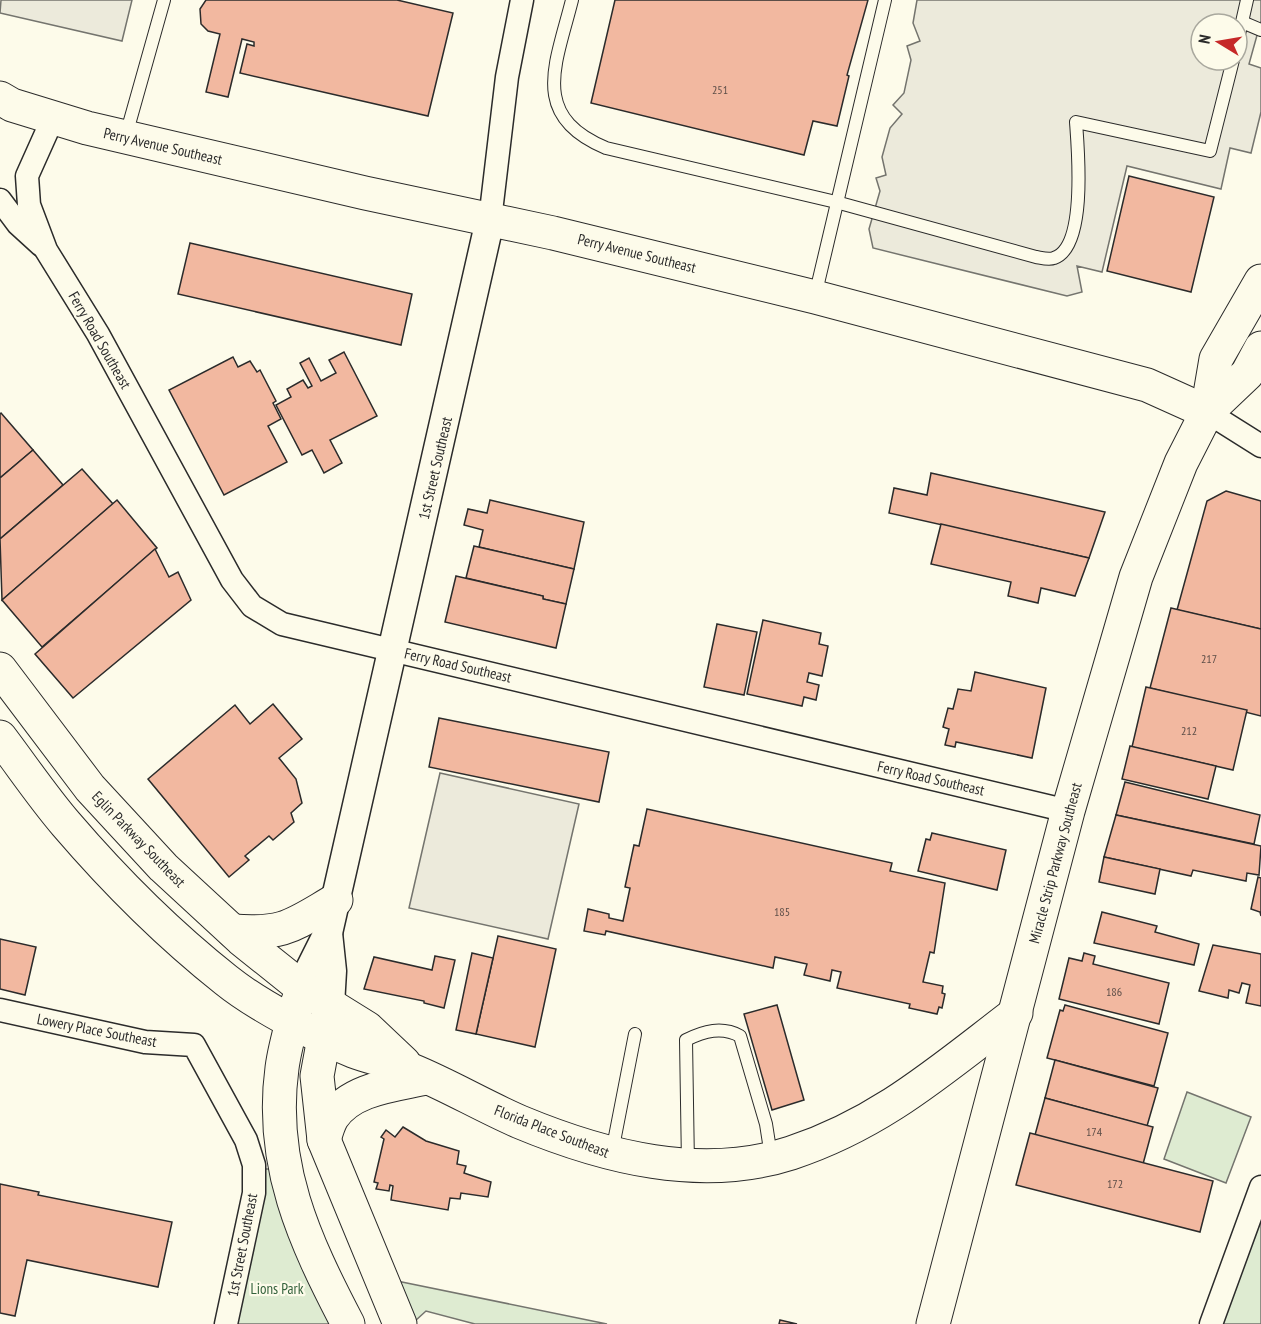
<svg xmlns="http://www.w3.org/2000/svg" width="1261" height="1324" viewBox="0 0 1261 1324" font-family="'PT Sans Narrow',sans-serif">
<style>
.green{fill:#deebd1;stroke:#74746e;stroke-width:1.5}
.parking{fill:#eceadb;stroke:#74746e;stroke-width:1.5;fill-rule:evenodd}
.building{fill:#f2b8a0;stroke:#2b2b2b;stroke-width:1.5}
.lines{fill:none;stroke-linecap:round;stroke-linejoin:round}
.service-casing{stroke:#2b2b2b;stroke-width:14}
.minor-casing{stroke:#2b2b2b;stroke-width:25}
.tertiary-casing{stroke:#2b2b2b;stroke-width:31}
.primary-casing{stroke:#2b2b2b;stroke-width:35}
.trunk-casing{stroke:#2b2b2b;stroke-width:35}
.service{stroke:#fdfbea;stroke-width:12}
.minor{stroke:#fdfbea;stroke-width:22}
.tertiary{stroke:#fdfbea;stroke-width:28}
.primary{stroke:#fdfbea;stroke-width:33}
.trunk{stroke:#fdfbea;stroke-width:33}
.labels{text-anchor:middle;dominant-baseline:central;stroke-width:4.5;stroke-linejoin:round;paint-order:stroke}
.number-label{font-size:12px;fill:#5d4e48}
.street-label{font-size:15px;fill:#2b2b2b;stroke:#fdfbea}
.park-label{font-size:15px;fill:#34623c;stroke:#fdfbea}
</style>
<rect width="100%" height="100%" fill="#fdfbea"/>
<g class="green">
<path d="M 1187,1092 L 1251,1117 L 1226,1183 L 1164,1159 Z"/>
<path d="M 262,1169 L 273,1169 L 334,1324 L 235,1324 Z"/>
<path d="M 1261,1190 L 1261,1324 L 1211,1324 Z"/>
<path d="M 397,1281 L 607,1324 L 475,1324 L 426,1311 L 415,1321 Z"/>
</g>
<g class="parking">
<path d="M 1,0 L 132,0 L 122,41 L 0,13 Z"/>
<path d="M 917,0 L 1261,0 L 1261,21 L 1249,64 L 1261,68 L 1261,112 L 1251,153 L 1230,148 L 1221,189 L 1127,166 L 1102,272 L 1077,266 L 1082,292 L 1067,296 L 873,248 L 869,229 L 880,191 L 876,178 L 886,175 L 882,157 L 890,128 L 902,114 L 893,105 L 904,93 L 911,60 L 907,46 L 920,41 L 913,23 ZM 1201,24 L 1237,24 L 1237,60 L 1201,60 Z"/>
<path d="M 440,773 L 579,804 L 548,939 L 409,908 Z"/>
</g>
<g class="building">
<path d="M 206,0 L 397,0 L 453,13 L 428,116 L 240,73 L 247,44 L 254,46 L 254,42 L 242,39 L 228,97 L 206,92 L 220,34 L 208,31 L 201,24 L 200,9 Z"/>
<path d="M 615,0 L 868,0 L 847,75 L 849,76 L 837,126 L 813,121 L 804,155 L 591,103 Z"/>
<path d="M 1129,176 L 1214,197 L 1191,292 L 1107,271 Z"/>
<path d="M 190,243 L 412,294 L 401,345 L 178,294 Z"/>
<path d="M 344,352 L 377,416 L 330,440 L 342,463 L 324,473 L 312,450 L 302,455 L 276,405 L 291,397 L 287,389 L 303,380 L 308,388 L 312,386 L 300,363 L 309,358 L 321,381 L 336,373 L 329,360 Z"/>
<path d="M 233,357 L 238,367 L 250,361 L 257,372 L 260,370 L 276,401 L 273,403 L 281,419 L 268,426 L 287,462 L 224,495 L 169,390 Z"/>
<path d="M 1,413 L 33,450 L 0,478 L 0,414 Z"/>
<path d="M 33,450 L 63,485 L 0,539 L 0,478 Z"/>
<path d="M 82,469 L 113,504 L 2,600 L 0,539 Z"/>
<path d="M 931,473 L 1105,512 L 1089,558 L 889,513 L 894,488 L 927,495 Z"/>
<path d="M 1226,491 L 1261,501 L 1261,629 L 1177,610 L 1207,501 Z"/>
<path d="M 117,500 L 157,548 L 42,647 L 2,600 Z"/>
<path d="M 490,500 L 584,522 L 574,569 L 479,547 L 483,530 L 464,525 L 468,509 L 487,513 Z"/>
<path d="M 941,524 L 1089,558 L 1075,596 L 1041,588 L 1038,603 L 1008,596 L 1011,582 L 931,564 Z"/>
<path d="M 474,546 L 574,569 L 566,604 L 543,599 L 543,596 L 466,578 Z"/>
<path d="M 155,549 L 169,577 L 178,572 L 191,600 L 73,698 L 35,654 Z"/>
<path d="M 456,576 L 543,596 L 543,599 L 566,604 L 556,648 L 445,622 Z"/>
<path d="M 1171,608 L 1261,629 L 1261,716 L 1150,688 Z"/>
<path d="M 763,620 L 821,633 L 819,644 L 828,646 L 822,676 L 809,673 L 807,682 L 819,685 L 816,700 L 804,697 L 802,706 L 747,694 Z"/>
<path d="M 717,624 L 757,632 L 744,695 L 704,687 Z"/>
<path d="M 975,672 L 1046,688 L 1032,758 L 956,742 L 955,747 L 945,745 L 949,729 L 943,727 L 948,708 L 953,709 L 958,689 L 971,691 Z"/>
<path d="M 1146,687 L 1247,710 L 1233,770 L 1132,747 Z"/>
<path d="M 273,704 L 302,739 L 279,758 L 296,779 L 302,803 L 291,813 L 294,822 L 273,840 L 269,836 L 245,856 L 249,860 L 229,877 L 148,779 L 235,705 L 250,724 Z"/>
<path d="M 439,718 L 609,752 L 599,802 L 429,767 Z"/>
<path d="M 1130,746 L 1216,766 L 1208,799 L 1122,779 Z"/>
<path d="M 1125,782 L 1260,815 L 1254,844 L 1116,815 Z"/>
<path d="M 647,809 L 892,863 L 890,871 L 945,883 L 934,953 L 930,952 L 923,982 L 943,986 L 942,993 L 945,994 L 942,1008 L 939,1007 L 937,1014 L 909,1008 L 910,1004 L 837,988 L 841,972 L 832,970 L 830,981 L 804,975 L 807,964 L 775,957 L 773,968 L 606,931 L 605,935 L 584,931 L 588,909 L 609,914 L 609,918 L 623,921 L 630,888 L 625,887 L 634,845 L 639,846 Z"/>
<path d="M 1116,815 L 1261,846 L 1259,875 L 1247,873 L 1246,881 L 1193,870 L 1191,876 L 1104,857 Z"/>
<path d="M 932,833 L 1006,850 L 997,890 L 918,871 L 926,839 L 930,840 Z"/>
<path d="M 1104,857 L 1160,869 L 1155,894 L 1099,882 Z"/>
<path d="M 1258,877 L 1261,878 L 1261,916 L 1260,912 L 1251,909 Z"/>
<path d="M 1102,912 L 1157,926 L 1155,932 L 1199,944 L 1194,965 L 1094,943 Z"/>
<path d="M 498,936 L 556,949 L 535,1047 L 476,1034 Z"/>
<path d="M 0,939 L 36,947 L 25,995 L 0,989 Z"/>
<path d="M 1213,945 L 1261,954 L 1261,1006 L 1246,1003 L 1250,985 L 1242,983 L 1239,993 L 1229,990 L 1228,998 L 1199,991 Z"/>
<path d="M 472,953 L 493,958 L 476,1034 L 456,1030 Z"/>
<path d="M 1084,953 L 1095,956 L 1093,964 L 1169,983 L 1159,1024 L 1059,999 L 1069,958 L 1082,961 Z"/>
<path d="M 435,956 L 455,960 L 444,1008 L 424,1003 L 424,1001 L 364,989 L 374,957 L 432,970 Z"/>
<path d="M 777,1005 L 804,1100 L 772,1110 L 744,1014 Z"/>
<path d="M 1065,1005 L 1168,1033 L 1154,1086 L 1047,1058 L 1060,1010 L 1063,1011 Z"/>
<path d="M 1055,1060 L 1158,1088 L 1147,1126 L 1045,1098 Z"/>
<path d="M 1045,1098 L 1153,1127 L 1143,1164 L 1035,1135 Z"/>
<path d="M 403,1127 L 426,1141 L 459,1151 L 457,1164 L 466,1166 L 464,1173 L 491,1182 L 488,1197 L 461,1193 L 460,1199 L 450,1198 L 448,1210 L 391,1200 L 393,1186 L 390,1185 L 389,1191 L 376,1189 L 378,1183 L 374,1182 L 384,1139 L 381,1137 L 386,1130 L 395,1137 Z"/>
<path d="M 1030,1133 L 1213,1181 L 1200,1232 L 1016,1185 Z"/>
<path d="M 0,1184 L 39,1192 L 38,1195 L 172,1222 L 158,1287 L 27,1260 L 15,1316 L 0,1313 Z"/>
<path d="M 780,1320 L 797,1324 L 779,1324 Z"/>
</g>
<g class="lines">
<defs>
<g id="service">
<path d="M 572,0 C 556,64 529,116 606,148 L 836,202 L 1036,257 C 1042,258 1049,260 1054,258 C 1087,247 1078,150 1076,122 L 1210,151 L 1233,60"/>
<path d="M 1247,0 L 1242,22 L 1261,30"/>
<path d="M 1237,42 L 1242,22"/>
<path d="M 126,135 L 164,0"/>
<path d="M 815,296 L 885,0"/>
<path d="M 612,1152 L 635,1034"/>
<path d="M 688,1165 L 686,1040 C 704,1031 722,1026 740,1036 L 766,1124 L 771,1156"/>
</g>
<g id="minor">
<path d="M 53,118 L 27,176 L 29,205 L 46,250 L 98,334 L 232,580 L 252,606 L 282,624 L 1068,811"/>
<path d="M 0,200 L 18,224 L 41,245"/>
<path d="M 490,220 L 507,77 L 522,0"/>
<path d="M 1207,412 L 1261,446"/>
<path d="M 0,1010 L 145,1042 L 194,1045 L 246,1140 L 254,1165 L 254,1193 L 226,1324"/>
<path d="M 1211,1324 L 1261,1187"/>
</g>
<g id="tertiary">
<path d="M 328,933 L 332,971 L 330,1005"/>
<path d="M 301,987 L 328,933 L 490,220"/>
</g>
<path id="primary" d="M 0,98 L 12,105 L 87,128 L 365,193 L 553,233 L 815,297 L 1147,385 L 1207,412"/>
<g id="trunk">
<path d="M 1207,412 L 1247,374 L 1261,348"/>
<path d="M 0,669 L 90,788 L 163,867 L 241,939 L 301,987 L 367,1028 L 404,1063"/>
<path d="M 0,737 C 22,766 42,796 66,824 C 114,880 168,934 226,980 C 257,1005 316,1036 353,1051 C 372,1058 392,1062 411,1070 C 448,1085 483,1106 520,1122 C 604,1157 701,1182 791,1153 C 882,1123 942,1069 1016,1013"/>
<path d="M 233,931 C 285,935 293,925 336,900"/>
<path d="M 298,1001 C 292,1023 285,1045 282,1068 C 269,1164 304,1240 348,1324"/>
<path d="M 328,1016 L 317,1076 L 324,1140 L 400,1324"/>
<path d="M 324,1140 C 326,1133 328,1125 332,1118 C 351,1088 396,1085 426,1078"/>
<path d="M 933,1324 L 1068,811 L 1136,577 L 1181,463 L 1207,412 L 1216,359 L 1261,281"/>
</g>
</defs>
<use href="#service" class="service-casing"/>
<use href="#minor" class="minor-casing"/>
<use href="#tertiary" class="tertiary-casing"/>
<use href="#primary" class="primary-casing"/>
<use href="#trunk" class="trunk-casing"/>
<use href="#service" class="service"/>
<use href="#minor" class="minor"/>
<use href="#tertiary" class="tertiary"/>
<use href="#primary" class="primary"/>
<use href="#trunk" class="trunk"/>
</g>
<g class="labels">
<g class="number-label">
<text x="720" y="89">251</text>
<text x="1209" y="658">217</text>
<text x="1189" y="730">212</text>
<text x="782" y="911">185</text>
<text x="1114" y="991">186</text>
<text x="1094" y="1131">174</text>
<text x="1115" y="1183">172</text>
</g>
<g class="street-label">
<text transform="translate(163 146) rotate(13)">Perry Avenue Southeast</text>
<text transform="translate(637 253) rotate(14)">Perry Avenue Southeast</text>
<text transform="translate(100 340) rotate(60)">Ferry Road Southeast</text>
<text transform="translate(435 468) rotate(-77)">1st Street Southeast</text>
<text transform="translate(458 665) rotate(13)">Ferry Road Southeast</text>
<text transform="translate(931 778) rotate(13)">Ferry Road Southeast</text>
<text transform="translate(139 839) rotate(46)">Eglin Parkway Southeast</text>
<text transform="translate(1055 863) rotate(-75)">Miracle Strip Parkway Southeast</text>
<text transform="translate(97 1030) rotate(11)">Lowery Place Southeast</text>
<text transform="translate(552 1131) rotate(21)">Florida Place Southeast</text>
<text transform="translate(242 1245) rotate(-79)">1st Street Southeast</text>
</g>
<g class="park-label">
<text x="277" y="1288">Lions Park</text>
</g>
</g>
<g transform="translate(1219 42) rotate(281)"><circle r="28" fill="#fdfbea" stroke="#a9a89e" stroke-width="1.5"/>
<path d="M0-4.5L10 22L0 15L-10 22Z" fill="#c62828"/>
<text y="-9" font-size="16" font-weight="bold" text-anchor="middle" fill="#2b2b2b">N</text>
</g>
</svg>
